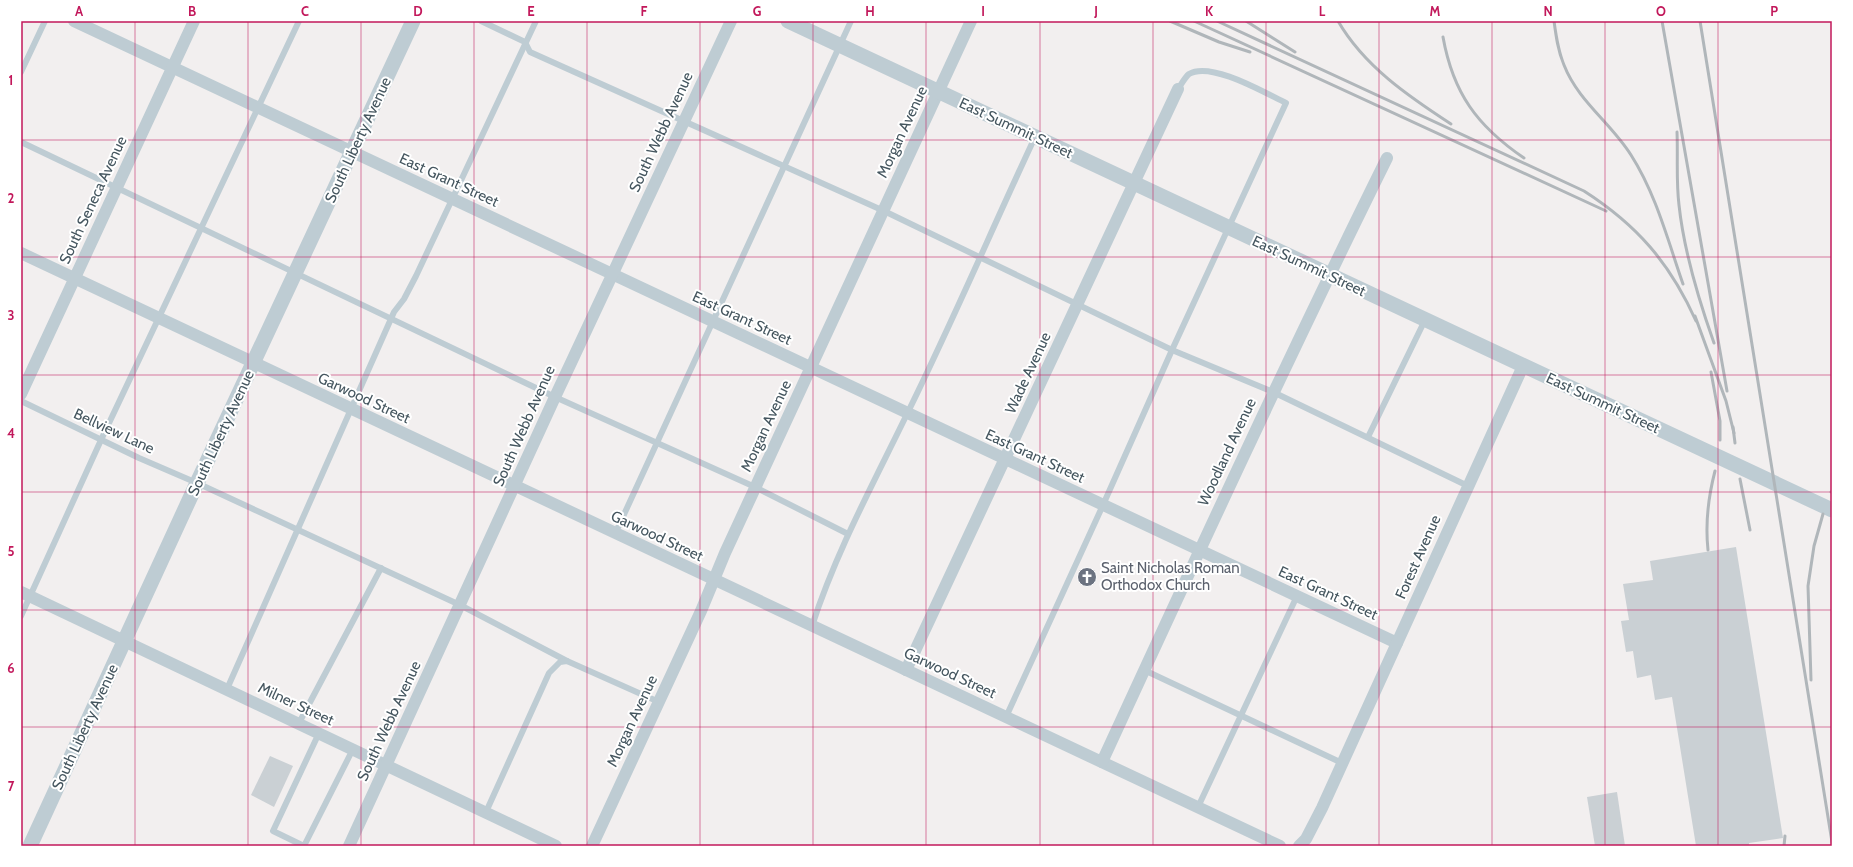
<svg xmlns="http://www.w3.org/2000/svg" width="1853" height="867" viewBox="0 0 1853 867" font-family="Cabin,sans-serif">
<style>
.building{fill:#cad0d4}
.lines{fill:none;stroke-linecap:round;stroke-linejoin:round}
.service{stroke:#beccd3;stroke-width:6}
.minor{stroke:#beccd3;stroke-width:12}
.tertiary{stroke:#beccd3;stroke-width:15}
.rail{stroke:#b0b6ba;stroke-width:3}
.grid{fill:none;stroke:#c2185b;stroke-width:1;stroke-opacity:0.55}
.labels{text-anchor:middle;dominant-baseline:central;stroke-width:4;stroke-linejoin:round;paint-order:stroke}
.street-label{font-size:15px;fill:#45565f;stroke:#fff}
.worship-label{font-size:15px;fill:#5b616d;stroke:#fff;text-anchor:start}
.neatline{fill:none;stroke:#c2185b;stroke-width:1.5}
.grid-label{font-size:13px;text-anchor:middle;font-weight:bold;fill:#c2185b}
</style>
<rect width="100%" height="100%" fill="#f2efef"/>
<g class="building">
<path d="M 1736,547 L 1783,838 L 1749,843 L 1749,846 L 1696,846 L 1672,697 L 1655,700 L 1651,675 L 1637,678 L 1633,651 L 1626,652 L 1621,621 L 1629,620 L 1623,584 L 1653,580 L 1650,561 Z"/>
<path d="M 270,756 L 293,766 L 274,807 L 251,795 Z"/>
<path d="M 1617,792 L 1625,846 L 1595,846 L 1587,797 Z"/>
</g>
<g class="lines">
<g class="service">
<path d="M 481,21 L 525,42 L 530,52 L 884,211 L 1172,350 L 1103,505 L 1006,717"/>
<path d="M 21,72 L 45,21"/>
<path d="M 1178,89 C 1181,85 1185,77 1189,74 C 1211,61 1265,93 1286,103 L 1172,350 L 1273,392 L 1468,486"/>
<path d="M 21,142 L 555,397 L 755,487 L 848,534"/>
<path d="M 21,401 L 139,458 L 197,483 L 460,605 L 567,661"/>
<path d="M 1368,437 L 1425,320"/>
<path d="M 615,534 L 851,21"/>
<path d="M 21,616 L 101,440 L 299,21"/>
<path d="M 812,626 C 836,552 873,484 907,414 C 952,323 992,229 1035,137"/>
<path d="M 1144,670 L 1342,763"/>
<path d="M 227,689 L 394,312 L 404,299 L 416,276 L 536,21"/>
<path d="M 299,723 L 381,568"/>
<path d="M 1198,807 L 1297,596"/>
<path d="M 486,812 L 549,673 L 560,662 L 567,661 L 659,702"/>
<path d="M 304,846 L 273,831 L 319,733"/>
<path d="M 304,846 L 353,749"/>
</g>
<g class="minor">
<path d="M 74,21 L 1397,643"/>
<path d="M 21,253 L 1280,846"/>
<path d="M 21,394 L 194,21"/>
<path d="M 21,592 L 556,846"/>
<path d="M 906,670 L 1178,89"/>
<path d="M 1102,762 C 1195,560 1288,358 1387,158"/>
<path d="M 349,846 L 555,397 L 731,21"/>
<path d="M 592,846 L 701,611 L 725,553 L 971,21"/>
<path d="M 1299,846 L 1306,839 L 1322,808 L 1523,366"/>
</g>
<g class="tertiary">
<path d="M 788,21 L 1832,510"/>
<path d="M 30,846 L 197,483 L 413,21"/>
</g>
<g class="rail">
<path d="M 1170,21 L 1219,42 L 1250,52"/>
<path d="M 1194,21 L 1606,211"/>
<path d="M 1217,21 L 1584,191 C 1637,225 1670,263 1696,321"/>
<path d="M 1246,21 L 1295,52"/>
<path d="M 1338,21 C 1364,66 1408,96 1451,124"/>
<path d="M 1554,21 C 1556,36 1558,51 1564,65 C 1578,101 1611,123 1631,155 C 1656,194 1668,241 1683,284"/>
<path d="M 1662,21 L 1727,391"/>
<path d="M 1700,21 L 1832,842"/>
<path d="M 1443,37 C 1453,93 1477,126 1524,158"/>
<path d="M 1677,132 C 1678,156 1676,181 1679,205 C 1684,252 1698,298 1714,343"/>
<path d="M 1695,316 L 1726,401 L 1734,433"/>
<path d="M 1711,372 L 1720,421 L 1720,440"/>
<path d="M 1733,427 L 1735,443"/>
<path d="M 1740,479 L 1750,530"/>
<path d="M 1831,492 L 1832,491"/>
<path d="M 1708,550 C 1705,522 1708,498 1715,471"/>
<path d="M 1811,680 L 1808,586 L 1814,546 L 1823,514"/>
<path d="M 1784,846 L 1785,836"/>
</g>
</g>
<path class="grid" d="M 135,21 L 135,846M 248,21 L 248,846M 361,21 L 361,846M 474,21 L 474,846M 587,21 L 587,846M 700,21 L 700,846M 813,21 L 813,846M 926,21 L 926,846M 1040,21 L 1040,846M 1153,21 L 1153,846M 1266,21 L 1266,846M 1379,21 L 1379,846M 1492,21 L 1492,846M 1605,21 L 1605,846M 1718,21 L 1718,846M 21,140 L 1832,140M 21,257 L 1832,257M 21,375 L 1832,375M 21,492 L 1832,492M 21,610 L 1832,610M 21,727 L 1832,727"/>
<defs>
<symbol id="church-disc" viewBox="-11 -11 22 22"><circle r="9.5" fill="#6b7280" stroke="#fff"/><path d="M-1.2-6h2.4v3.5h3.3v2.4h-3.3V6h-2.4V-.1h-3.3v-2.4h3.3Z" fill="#fff"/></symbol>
</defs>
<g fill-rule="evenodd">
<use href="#church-disc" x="1076" y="566" width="22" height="22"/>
</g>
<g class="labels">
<g class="street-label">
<text transform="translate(1016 128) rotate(25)">East Summit Street</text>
<text transform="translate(661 132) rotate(-65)">South Webb Avenue</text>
<text transform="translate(902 132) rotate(-65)">Morgan Avenue</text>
<text transform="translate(358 140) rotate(-65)">South Liberty Avenue</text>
<text transform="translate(449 180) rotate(25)">East Grant Street</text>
<text transform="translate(93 200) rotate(-65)">South Seneca Avenue</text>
<text transform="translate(1309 266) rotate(25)">East Summit Street</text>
<text transform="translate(742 318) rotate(25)">East Grant Street</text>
<text transform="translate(1028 373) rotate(-65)">Wade Avenue</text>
<text transform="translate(364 398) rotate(25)">Garwood Street</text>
<text transform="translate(1603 403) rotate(25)">East Summit Street</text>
<text transform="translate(524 426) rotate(-66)">South Webb Avenue</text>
<text transform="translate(766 426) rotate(-65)">Morgan Avenue</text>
<text transform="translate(114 431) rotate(25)">Bellview Lane</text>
<text transform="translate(221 433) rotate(-65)">South Liberty Avenue</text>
<text transform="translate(1227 452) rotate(-65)">Woodland Avenue</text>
<text transform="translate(1035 456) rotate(25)">East Grant Street</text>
<text transform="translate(657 536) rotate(25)">Garwood Street</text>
<text transform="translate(1418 557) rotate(-66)">Forest Avenue</text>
<text transform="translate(1328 593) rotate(25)">East Grant Street</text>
<text transform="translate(950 673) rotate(25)">Garwood Street</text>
<text transform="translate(296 704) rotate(25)">Milner Street</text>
<text transform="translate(389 721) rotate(-65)">South Webb Avenue</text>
<text transform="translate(632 721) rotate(-65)">Morgan Avenue</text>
<text transform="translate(85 727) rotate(-65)">South Liberty Avenue</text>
</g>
<g class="worship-label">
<text x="1101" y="568">Saint Nicholas Roman<tspan x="1101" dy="17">Orthodox Church</tspan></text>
</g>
</g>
<rect width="1853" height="867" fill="none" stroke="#ffffff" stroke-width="44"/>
<rect x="22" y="22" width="1809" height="823" class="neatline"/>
<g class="grid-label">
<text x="79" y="16">A</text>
<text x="192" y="16">B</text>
<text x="305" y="16">C</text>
<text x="418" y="16">D</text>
<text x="531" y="16">E</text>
<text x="644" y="16">F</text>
<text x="757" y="16">G</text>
<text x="870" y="16">H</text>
<text x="983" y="16">I</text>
<text x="1096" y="16">J</text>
<text x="1209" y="16">K</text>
<text x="1322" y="16">L</text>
<text x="1435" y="16">M</text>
<text x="1548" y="16">N</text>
<text x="1661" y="16">O</text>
<text x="1774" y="16">P</text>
<text x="11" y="85">1</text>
<text x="11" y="203">2</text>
<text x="11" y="320">3</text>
<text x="11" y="438">4</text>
<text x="11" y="556">5</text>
<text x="11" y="673">6</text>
<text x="11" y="791">7</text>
</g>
</svg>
